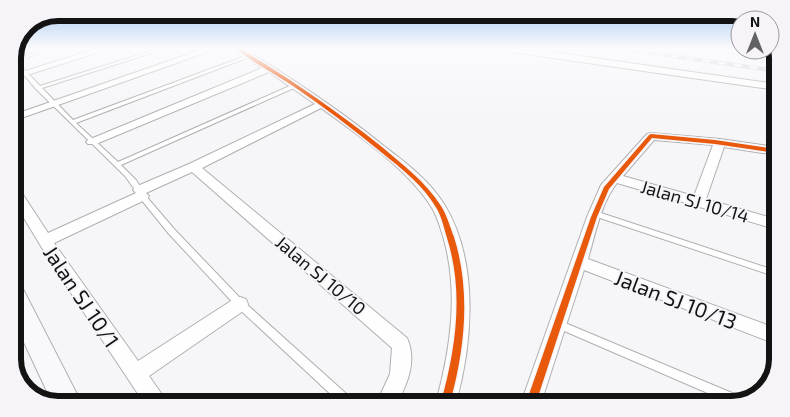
<svg xmlns="http://www.w3.org/2000/svg" width="790" height="417" viewBox="0 0 790 417" font-family="'Exo 2',sans-serif">
<style>
.lines{fill:none;stroke-linecap:round;stroke-linejoin:round}
.lane-casing{stroke:#b0b0b2;stroke-width:2}
.street-casing{stroke:#b0b0b2;stroke-width:2}
.secondary-casing{stroke:#b0b0b2;stroke-width:2}
.lane{fill:#fefefe;fill-rule:evenodd}
.street{fill:#fefefe;fill-rule:evenodd}
.secondary{fill:#f9f9fb;fill-rule:evenodd}
.rail-casing{stroke:#ccccce;stroke-width:4}
.rail{stroke:#f6f4f9;stroke-width:2.5;stroke-dasharray:8;stroke-linecap:butt}
.cycleway-casing{stroke:#f6f4f9;stroke-width:3}
.cycleway{fill:#e8590c;fill-rule:evenodd}
.labels{text-anchor:middle;dominant-baseline:central;stroke-width:4;stroke-linejoin:round;paint-order:stroke}
.street-label{font-size:18px;fill:#131314;stroke:#f6f4f9}
.near-street-label{font-size:21px;fill:#131314;stroke:#f6f4f9}
.rim{fill:none;stroke:#131314;stroke-width:6}
</style>
<rect width="100%" height="100%" fill="#f6f5f8"/>
<g class="lines">
<defs>
<g id="lane">
<path d="M 47,49 L 54,49 L 16,61 L 40,86 L 157,49 L 164,49 L 42,88 L 73,120 L 248,55 L 252,56 L 76,123 L 118,162 L 292,85 L 296,85 L 296,87 L 121,165 L 136,180 L 145,195 L 175,230 L 243,301 L 351,398 L 352,402 L 339,402 L 237,307 L 169,234 L 140,198 L 135,190 L 125,176 L 36,89 L 13,62 L 13,59 Z"/>
<path d="M 594,212 L 598,212 L 774,270 L 774,276 L 594,216 L 593,214 Z"/>
<path d="M 558,320 L 744,398 L 744,401 L 733,404 L 555,327 L 554,324 L 555,321 Z"/>
</g>
<g id="street">
<path d="M 95,49 L 109,49 L 27,75 L 24,76 L 19,73 Z"/>
<path d="M 203,49 L 216,49 L 13,121 L 13,115 Z"/>
<path d="M 234,49 L 244,49 C 293,79 340,110 384,146 C 406,163 429,180 444,204 C 479,260 473,342 456,403 L 436,402 C 451,348 459,291 443,236 C 440,227 437,216 432,208 C 410,171 356,133 321,108 L 202,168 L 407,338 C 417,360 408,382 398,402 L 377,402 L 390,374 L 392,348 L 192,172 L 146,193 L 149,196 L 147,199 L 54,243 L 138,361 L 234,299 L 240,297 L 246,299 L 248,304 L 246,309 L 149,376 L 161,393 L 164,400 L 142,400 L 53,266 L 13,200 L 13,186 L 18,187 L 48,233 L 136,193 L 133,190 L 135,187 L 189,164 L 315,104 L 269,72 L 96,144 L 88,144 L 86,142 L 88,140 L 262,68 Z"/>
<path d="M 507,49 L 531,49 L 777,84 L 777,90 L 511,52 Z"/>
<path d="M 723,49 L 776,53 L 777,59 L 727,52 Z"/>
<path d="M 651,133 L 720,139 L 776,147 L 776,155 L 724,147 L 706,199 L 775,219 L 775,229 L 617,183 C 601,203 595,235 588,259 L 773,327 L 773,343 L 584,270 L 541,403 L 521,403 L 587,217 L 601,185 L 647,134 ZM 654,140 L 713,145 L 694,196 L 623,176 Z"/>
</g>
<path id="secondary" d="M 13,284 L 22,287 L 80,400 L 51,400 L 13,319 Z"/>
</defs>
<use href="#lane" class="lane-casing"/>
<use href="#street" class="street-casing"/>
<use href="#secondary" class="secondary-casing"/>
<use href="#lane" class="lane"/>
<use href="#street" class="street"/>
<use href="#secondary" class="secondary"/>
<defs>
<path id="rail" d="M 623,49 L 777,71"/>
</defs>
<use href="#rail" class="rail-casing"/>
<use href="#rail" class="rail"/>
<defs>
<g id="cycleway">
<path d="M 236,49 L 241,49 C 290,79 337,111 382,147 C 403,165 426,182 441,206 C 447,215 450,227 454,237 C 471,291 465,349 450,403 L 441,402 C 456,348 464,292 447,238 C 444,228 442,218 437,209 C 424,186 402,169 381,152 C 353,129 324,107 293,86 C 275,74 254,63 236,49 Z"/>
<path d="M 651,134 L 715,140 L 776,149 L 776,153 L 715,144 L 652,138 L 609,189 L 597,217 L 536,403 L 526,403 L 591,217 L 604,187 L 649,135 Z"/>
</g>
</defs>
<use href="#cycleway" class="cycleway-casing"/>
<use href="#cycleway" class="cycleway"/>
</g>
<linearGradient id="sky" x2="0" y2="1"><stop stop-color="#9fc6ee"/><stop offset="0.45" stop-color="#fbfafc"/><stop offset="1" stop-color="#fbfafc" stop-opacity="0"/></linearGradient>
<rect width="790" height="108" fill="url(#sky)"/>
<g class="labels">
<g class="street-label">
<text transform="translate(695 201) rotate(16)">Jalan SJ 10/14</text>
<text transform="translate(321 275) rotate(40)">Jalan SJ 10/10</text>
</g>
<g class="near-street-label">
<text transform="translate(82 296) rotate(56)">Jalan SJ 10/1</text>
<text transform="translate(676 299) rotate(21)">Jalan SJ 10/13</text>
</g>
</g>
<path d="M0 0H790V417H0ZM58 21H732A37 37 0 0 1 769 58V359A37 37 0 0 1 732 396H58A37 37 0 0 1 21 359V58A37 37 0 0 1 58 21Z" fill="#f6f4f9" fill-rule="evenodd"/>
<path class="rim" d="M58 21H732A37 37 0 0 1 769 58V359A37 37 0 0 1 732 396H58A37 37 0 0 1 21 359V58A37 37 0 0 1 58 21Z"/>
<g transform="translate(755 35)"><circle r="24" fill="#f6f4f9" stroke="#9b9a9d"/>
<path d="M0-4L9 19L0 12L-9 19Z" fill="#626264"/>
<text y="-8" font-size="14" font-weight="bold" text-anchor="middle" fill="#131314">N</text>
</g>
</svg>
